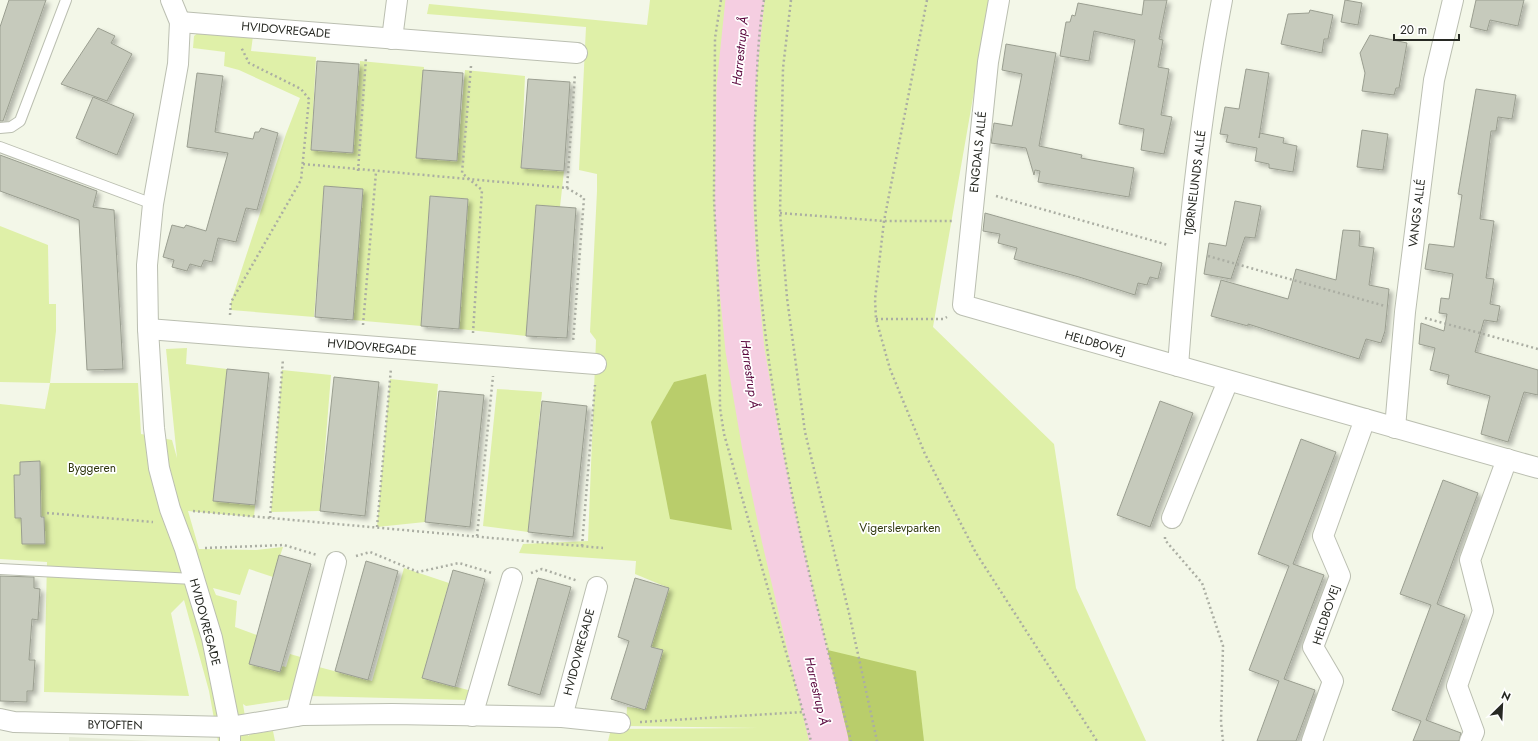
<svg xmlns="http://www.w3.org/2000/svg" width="1538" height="741" viewBox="0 0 1538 741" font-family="Jost,sans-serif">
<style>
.built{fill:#e6ecd6}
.green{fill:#dff0a8}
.forest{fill:#b9cd6b}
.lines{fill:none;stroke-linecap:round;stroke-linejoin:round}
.river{stroke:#f5cee1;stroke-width:39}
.building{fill:#c6cabc;stroke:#9a9e90;filter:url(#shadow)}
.lane-casing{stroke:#bbbfb1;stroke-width:12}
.street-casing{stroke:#bbbfb1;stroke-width:22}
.path{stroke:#abaea3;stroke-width:2.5;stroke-dasharray:2 3;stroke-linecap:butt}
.lane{stroke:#fff;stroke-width:10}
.street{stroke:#fff;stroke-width:20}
.labels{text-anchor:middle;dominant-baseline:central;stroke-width:3.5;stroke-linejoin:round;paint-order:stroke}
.street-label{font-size:12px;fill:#272923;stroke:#fff}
.park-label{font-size:12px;fill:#31390f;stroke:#fff}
.water-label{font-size:13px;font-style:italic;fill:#59053c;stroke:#fff}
</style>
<defs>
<filter id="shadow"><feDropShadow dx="3.5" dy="3.5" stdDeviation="2" flood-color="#0004"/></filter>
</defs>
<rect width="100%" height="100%" fill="#f3f7e8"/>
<path class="built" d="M 69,737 L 151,741 L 69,741 Z"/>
<g class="green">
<path d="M 650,0 L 990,0 L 933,327 L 1054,444 L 1076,588 L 1146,741 L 608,741 L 611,729 L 758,728 L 626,726 L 627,707 L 646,709 L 663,650 L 651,647 L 669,588 L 635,574 L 636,561 L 519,553 L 523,544 L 588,541 L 596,340 L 590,332 L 597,191 L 597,174 L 579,170 L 586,27 L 427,14 L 429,4 L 647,25 Z"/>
<path d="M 199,32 L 253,36 L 251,51 L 316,57 L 311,150 L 353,153 L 360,61 L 424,67 L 417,158 L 457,161 L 465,70 L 525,76 L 521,168 L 564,171 L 560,207 L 536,205 L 526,336 L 459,329 L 468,199 L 430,196 L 421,326 L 353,320 L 363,189 L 324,187 L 314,317 L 231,310 L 231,302 L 286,134 L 300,98 L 239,70 L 224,66 L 225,52 L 193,48 L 194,36 Z"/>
<path d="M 0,226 L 48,245 L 49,304 L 56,304 L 56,331 L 50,383 L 138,383 L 141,434 L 172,440 L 177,458 L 166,349 L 187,348 L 186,364 L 227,369 L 213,501 L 255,505 L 254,517 L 188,511 L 199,549 L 256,550 L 283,547 L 273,577 L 249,569 L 240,595 L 213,588 L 216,595 L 237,601 L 235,627 L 257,635 L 249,664 L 280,672 L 282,666 L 286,667 L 290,654 L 304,658 L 293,699 L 246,706 L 243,704 L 248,736 L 251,734 L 273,731 L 275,741 L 218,741 L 209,691 L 184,600 L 171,613 L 189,696 L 44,692 L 47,562 L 0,559 L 0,404 L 45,409 L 50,383 L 0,382 Z"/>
<path d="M 282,370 L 331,375 L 320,511 L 271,512 Z"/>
<path d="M 390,379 L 438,384 L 425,522 L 377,527 Z"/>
<path d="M 497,389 L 542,392 L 528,532 L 483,526 Z"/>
<path d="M 404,568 L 449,583 L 422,678 L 472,691 L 468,700 L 308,696 L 315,666 L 372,681 Z"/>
</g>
<g class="forest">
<path d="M 706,374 L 732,530 L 670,519 L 651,422 L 674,382 Z"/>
<path d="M 815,647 L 916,671 L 924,741 L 835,741 Z"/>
</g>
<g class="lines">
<path class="river" d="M 745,0 L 736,87 L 734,207 L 738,280 L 745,350 L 761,443 L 781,538 L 829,741"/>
</g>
<g class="building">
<path d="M 9,0 L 46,0 L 3,121 L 0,121 L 0,27 Z"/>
<path d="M 1144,0 L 1167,0 L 1159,39 L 1163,40 L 1158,67 L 1169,69 L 1161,115 L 1172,117 L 1164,154 L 1141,150 L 1144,129 L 1119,124 L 1135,40 L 1094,31 L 1089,61 L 1060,56 L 1066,22 L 1070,22 L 1072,15 L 1075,16 L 1078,3 L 1142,15 Z"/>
<path d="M 1345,0 L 1362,3 L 1358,25 L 1341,22 Z"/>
<path d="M 1476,0 L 1524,0 L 1518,26 L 1490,20 L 1487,31 L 1470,27 Z"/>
<path d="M 1310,10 L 1333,15 L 1328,39 L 1324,39 L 1322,53 L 1281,44 L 1288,14 L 1309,13 Z"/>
<path d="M 98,28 L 115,36 L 111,43 L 132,54 L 107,101 L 61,84 Z"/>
<path d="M 1370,35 L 1407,43 L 1399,88 L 1396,88 L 1394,95 L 1362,91 L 1365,73 L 1360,53 Z"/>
<path d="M 1006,44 L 1056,53 L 1039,146 L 1082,155 L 1081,158 L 1134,168 L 1129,197 L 1038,182 L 1040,171 L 1035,170 L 1034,175 L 1026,148 L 991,143 L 994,123 L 1012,126 L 1022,74 L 1002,70 Z"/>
<path d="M 317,61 L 359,64 L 353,153 L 311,150 Z"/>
<path d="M 1246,69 L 1269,73 L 1259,138 L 1260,133 L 1284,138 L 1283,143 L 1297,146 L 1293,172 L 1269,168 L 1269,164 L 1255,161 L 1257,148 L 1226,142 L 1228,135 L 1220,134 L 1225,107 L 1239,109 Z"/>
<path d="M 423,70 L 463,73 L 457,161 L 416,158 Z"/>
<path d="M 197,73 L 223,76 L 215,132 L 253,139 L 255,132 L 259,132 L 261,128 L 278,133 L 257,210 L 246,208 L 236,242 L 218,238 L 212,262 L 204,260 L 201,267 L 190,264 L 187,271 L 172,267 L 174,260 L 163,257 L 172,225 L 184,228 L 186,225 L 206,231 L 228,153 L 187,147 Z"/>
<path d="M 528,79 L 570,82 L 564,171 L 521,168 Z"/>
<path d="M 1476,89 L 1516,95 L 1512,119 L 1498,117 L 1496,131 L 1491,131 L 1480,219 L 1494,221 L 1486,278 L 1494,279 L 1490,304 L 1500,306 L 1497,322 L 1484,320 L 1475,352 L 1538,370 L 1538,395 L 1524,392 L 1508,442 L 1481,434 L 1490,396 L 1447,384 L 1449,375 L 1430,370 L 1435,348 L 1419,344 L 1421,323 L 1444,331 L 1447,314 L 1439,313 L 1441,298 L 1449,299 L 1453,274 L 1425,269 L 1429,244 L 1454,247 L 1462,195 L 1458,194 Z"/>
<path d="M 93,97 L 134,114 L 117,155 L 76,138 Z"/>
<path d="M 1362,130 L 1388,134 L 1383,170 L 1357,167 Z"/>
<path d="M 0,155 L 97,191 L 93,207 L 114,210 L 123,369 L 87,370 L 79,220 L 0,191 Z"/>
<path d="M 324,186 L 363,189 L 353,320 L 315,317 Z"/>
<path d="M 430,196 L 468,199 L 459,329 L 421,326 Z"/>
<path d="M 1235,201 L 1261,206 L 1255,238 L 1245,237 L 1231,279 L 1204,274 L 1209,243 L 1226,246 Z"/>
<path d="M 536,205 L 576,208 L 567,338 L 526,336 Z"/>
<path d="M 985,213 L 1162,263 L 1158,279 L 1150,277 L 1147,285 L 1138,283 L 1135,295 L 1079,277 L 1014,259 L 1017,248 L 998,243 L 1000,234 L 983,231 Z"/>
<path d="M 1343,230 L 1360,231 L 1359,246 L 1374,248 L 1369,285 L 1389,289 L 1385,331 L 1381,343 L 1366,339 L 1359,359 L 1248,324 L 1248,326 L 1211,316 L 1221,280 L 1288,299 L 1296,269 L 1336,280 Z"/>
<path d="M 227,369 L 269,373 L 255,505 L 213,501 Z"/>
<path d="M 334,377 L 379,382 L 365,516 L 320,511 Z"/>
<path d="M 439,391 L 484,395 L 470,527 L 425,522 Z"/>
<path d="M 542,401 L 587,406 L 573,537 L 528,532 Z"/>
<path d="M 1160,401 L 1193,413 L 1150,527 L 1117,515 Z"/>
<path d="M 1301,439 L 1336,452 L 1293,564 L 1324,575 L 1284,679 L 1315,690 L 1296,741 L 1257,741 L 1279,681 L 1249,670 L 1289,566 L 1258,554 Z"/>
<path d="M 40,461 L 41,517 L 44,517 L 45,544 L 22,544 L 21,518 L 15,518 L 14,475 L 20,475 L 20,462 Z"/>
<path d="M 1443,480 L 1478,493 L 1437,604 L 1465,615 L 1426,720 L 1461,733 L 1459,741 L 1413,741 L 1421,721 L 1392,710 L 1431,605 L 1400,594 Z"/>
<path d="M 279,555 L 311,564 L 280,672 L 249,664 Z"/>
<path d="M 366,561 L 398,571 L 368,680 L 335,671 Z"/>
<path d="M 453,570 L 485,579 L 455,687 L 422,678 Z"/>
<path d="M 0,576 L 34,577 L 34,588 L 40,589 L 38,620 L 32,619 L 29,660 L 35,660 L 33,691 L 27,691 L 27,702 L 0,701 Z"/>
<path d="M 538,578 L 571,587 L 540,695 L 508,685 Z"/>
<path d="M 635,578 L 669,588 L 651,647 L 663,650 L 645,710 L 611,699 L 629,641 L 618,637 Z"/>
</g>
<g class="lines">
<defs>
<g id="lane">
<path d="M 0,128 L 11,127 L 20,121 L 66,0"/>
<path d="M 0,147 L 153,204"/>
<path d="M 0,569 L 194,579"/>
</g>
<g id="street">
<path d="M 171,0 L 180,22 L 178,64 L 153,204 L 147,265 L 148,329 L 154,428 L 159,468 L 170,509 L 185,549 L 212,638 L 230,727 L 230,741"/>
<path d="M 999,0 L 988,62 L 963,305 L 1538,468"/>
<path d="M 180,22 L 577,53"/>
<path d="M 392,39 L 397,0"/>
<path d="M 148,329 L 596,364"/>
<path d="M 1178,366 C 1187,244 1199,121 1222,0"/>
<path d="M 1395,428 L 1405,312 L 1434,80 L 1453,0"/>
<path d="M 1172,518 L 1228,381"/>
<path d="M 296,716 L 336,562"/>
<path d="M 472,716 L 512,578"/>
<path d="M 562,717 L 597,587"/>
<path d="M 0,719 L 14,722 L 230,727 L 303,715 L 392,714 L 562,717 L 620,723"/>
<path d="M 1312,741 L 1333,681 L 1313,647 L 1340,576 L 1323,536 L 1365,419"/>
<path d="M 1470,741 L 1474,732 L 1457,686 L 1483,611 L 1470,560 L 1507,459"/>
</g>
</defs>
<use href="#lane" class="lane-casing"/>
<use href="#street" class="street-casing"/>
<g class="path">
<path d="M 721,0 L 715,38 L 714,198 L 719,310 L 720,408 L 724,434 L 803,712"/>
<path d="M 764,0 C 757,39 757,80 755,120 C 748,333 798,537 851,741"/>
<path d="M 791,0 L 783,68 L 780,213 L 787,298 L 805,432 L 849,613 L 877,741"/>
<path d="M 927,0 L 884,221 L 875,299 L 876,319 L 890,369 L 925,454 L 976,553 L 1097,741"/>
<path d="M 471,66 L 462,173 L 482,190 L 473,333"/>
<path d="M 303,164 L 567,188 L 575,74"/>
<path d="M 358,171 L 366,57"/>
<path d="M 567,188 L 584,198 L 573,342"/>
<path d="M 996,196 L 1168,245"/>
<path d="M 780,213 L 884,221 L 952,221"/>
<path d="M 1208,256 L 1385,306"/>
<path d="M 230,315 L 231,302 L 301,180 L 309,99 L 301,89 L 249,63 L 241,47"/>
<path d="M 1425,318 L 1538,349"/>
<path d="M 876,319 L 943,319 L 947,317"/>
<path d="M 363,325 L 376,172"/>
<path d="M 193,511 L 603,548"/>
<path d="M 47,513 L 153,522"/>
<path d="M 270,518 L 283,359"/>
<path d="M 377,527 L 391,368"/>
<path d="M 477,536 L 493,376"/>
<path d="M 1165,537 L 1165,540 L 1202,583 L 1223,646 L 1221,722 L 1223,741"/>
<path d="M 582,546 L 595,385"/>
<path d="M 205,548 L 284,545 L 317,555"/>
<path d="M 356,556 L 370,552 L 418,572 L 459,563 L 492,573"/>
<path d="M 531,573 L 542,569 L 578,581"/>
<path d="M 640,722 L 803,712 L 811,741"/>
</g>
<use href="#lane" class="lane"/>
<use href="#street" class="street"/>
</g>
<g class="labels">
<g class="street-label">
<text transform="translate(286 30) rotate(5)">HVIDOVREGADE</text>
<text transform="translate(978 152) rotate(-84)">ENGDALS ALLÉ</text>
<text transform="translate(1195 183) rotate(-83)">TJØRNELUNDS ALLÉ</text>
<text transform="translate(1417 213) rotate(-83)">VANGS ALLÉ</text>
<text transform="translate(1095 343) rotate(16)">HELDBOVEJ</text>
<text transform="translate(372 347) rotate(5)">HVIDOVREGADE</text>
<text transform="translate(1326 615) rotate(-72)">HELDBOVEJ</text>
<text transform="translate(205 622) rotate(75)">HVIDOVREGADE</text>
<text transform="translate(579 652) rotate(-75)">HVIDOVREGADE</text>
<text transform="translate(115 725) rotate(1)">BYTOFTEN</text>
</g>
<g class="park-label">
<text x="92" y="468">Byggeren</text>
<text x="900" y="528">Vigerslevparken</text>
</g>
<g class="water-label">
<text transform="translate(740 51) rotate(-84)">Harrestrup Å</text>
<text transform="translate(750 374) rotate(82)">Harrestrup Å</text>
<text transform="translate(817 691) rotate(77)">Harrestrup Å</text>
</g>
</g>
<g transform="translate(1502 705) rotate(24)" stroke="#ffffff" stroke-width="3" paint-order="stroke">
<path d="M0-3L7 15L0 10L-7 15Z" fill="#272923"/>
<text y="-6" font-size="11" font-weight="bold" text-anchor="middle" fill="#272923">N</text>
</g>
<path d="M1394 34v6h65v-6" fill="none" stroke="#272923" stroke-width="2"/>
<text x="1400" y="34" font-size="12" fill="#272923" stroke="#ffffff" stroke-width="3" paint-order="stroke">20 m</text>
</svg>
